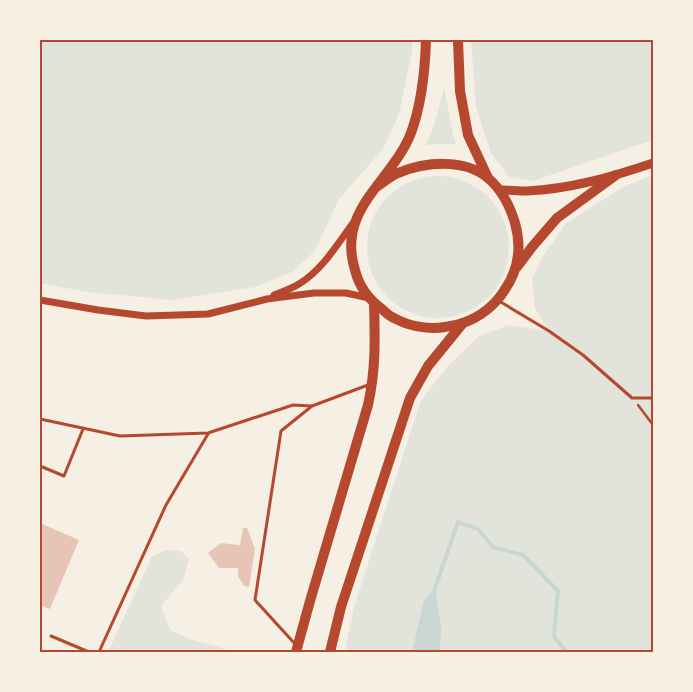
<svg xmlns="http://www.w3.org/2000/svg" width="693" height="692" viewBox="0 0 693 692" font-family="'Source Sans 3',sans-serif">
<style>
.green{fill:#e2e4dc}
.water{fill:#c9d6d2}
.lines{fill:none;stroke-linecap:round;stroke-linejoin:round}
.stream{stroke:#c9d6d2;stroke-width:4}
.building{fill:#e6c5b7}
.path{stroke:#b5482f;stroke-width:2.5}
.service{stroke:#b5482f;stroke-width:3}
.tertiary{stroke:#b5482f;stroke-width:7}
.primary{stroke:#b5482f;stroke-width:9}
.trunk{stroke:#b5482f;stroke-width:10}
.neatline{fill:none;stroke:#b5482f;stroke-width:2}
</style>
<rect width="100%" height="100%" fill="#f6efe4"/>
<g class="green">
<path d="M 40,40 L 412,40 L 412,51 L 399,114 L 383,149 L 339,199 L 315,251 L 292,272 L 255,287 L 172,300 L 87,292 L 40,283 Z"/>
<path d="M 471,40 L 652,40 L 653,140 L 533,181 L 509,177 L 491,153 L 476,107 Z"/>
<path d="M 444,87 L 453,135 L 456,144 L 434,144 L 425,146 C 435,127 439,107 444,87 Z"/>
<path d="M 653,175 L 653,652 L 345,652 L 354,607 L 421,400 L 448,366 L 479,336 L 509,325 L 549,331 L 535,308 L 532,279 L 542,258 L 566,223 L 625,186 Z"/>
<circle cx="438" cy="247" r="71"/>
<path d="M 165,550 L 181,551 L 189,559 L 183,580 L 161,606 L 170,630 L 190,639 L 236,652 L 108,652 L 152,557 Z"/>
</g>
<path class="water" d="M 435,588 L 441,625 L 440,652 L 412,652 L 424,600 Z"/>
<g class="lines">
<path class="stream" d="M 434,593 L 435,588 L 458,522 L 478,529 L 493,547 L 523,555 L 558,591 L 554,636 L 566,652"/>
</g>
<g class="building">
<path d="M 40,523 L 79,540 L 50,609 L 40,605 Z"/>
<path d="M 243,528 L 247,528 L 255,549 L 249,587 L 244,586 L 238,576 L 238,568 L 219,568 L 208,553 L 221,543 L 240,545 Z"/>
</g>
<g class="lines">
<path class="path" d="M 638,405 L 653,425"/>
<g class="service">
<path d="M 499,301 L 549,331 L 583,355 L 632,398 L 653,398"/>
<path d="M 40,419 L 120,436 L 208,433 L 293,405 L 312,406"/>
<path d="M 40,466 L 64,476 L 83,429"/>
<path d="M 51,636 L 89,652"/>
<path d="M 296,645 L 255,600 L 281,431 L 312,406 L 368,385"/>
<path d="M 99,652 L 166,505 L 208,434"/>
</g>
<g class="tertiary">
<path d="M 274,295 C 282,292 291,289 299,284 C 322,270 337,245 353,223"/>
<path d="M 40,300 L 98,310 L 146,316 L 208,314 L 267,299 L 314,293 L 346,293 L 369,298"/>
</g>
<path class="primary" d="M 499,190 C 508,190 518,191 527,191 C 570,189 612,177 653,163"/>
<g class="trunk">
<path d="M 458,40 L 460,91 L 468,135 L 488,178"/>
<path d="M 376,187 C 383,183 390,176 398,173 C 425,162 464,158 488,178 C 502,190 510,206 515,223 C 522,248 519,270 504,291 C 495,305 480,317 463,323 C 458,325 451,326 445,327 C 429,330 408,326 394,318 C 389,316 385,312 382,309 C 368,299 359,286 355,270 C 336,209 392,182 411,133 C 422,103 425,72 426,40"/>
<path d="M 517,267 L 532,247 L 557,218 L 616,175"/>
<path d="M 296,652 L 310,601 L 368,405 C 376,369 375,339 374,303"/>
<path d="M 330,652 L 341,607 L 410,398 L 428,366 L 463,323"/>
</g>
</g>
<rect width="693" height="692" fill="none" stroke="#f6efe4" stroke-width="82"/>
<rect x="41" y="41" width="611" height="610" class="neatline"/>
</svg>
